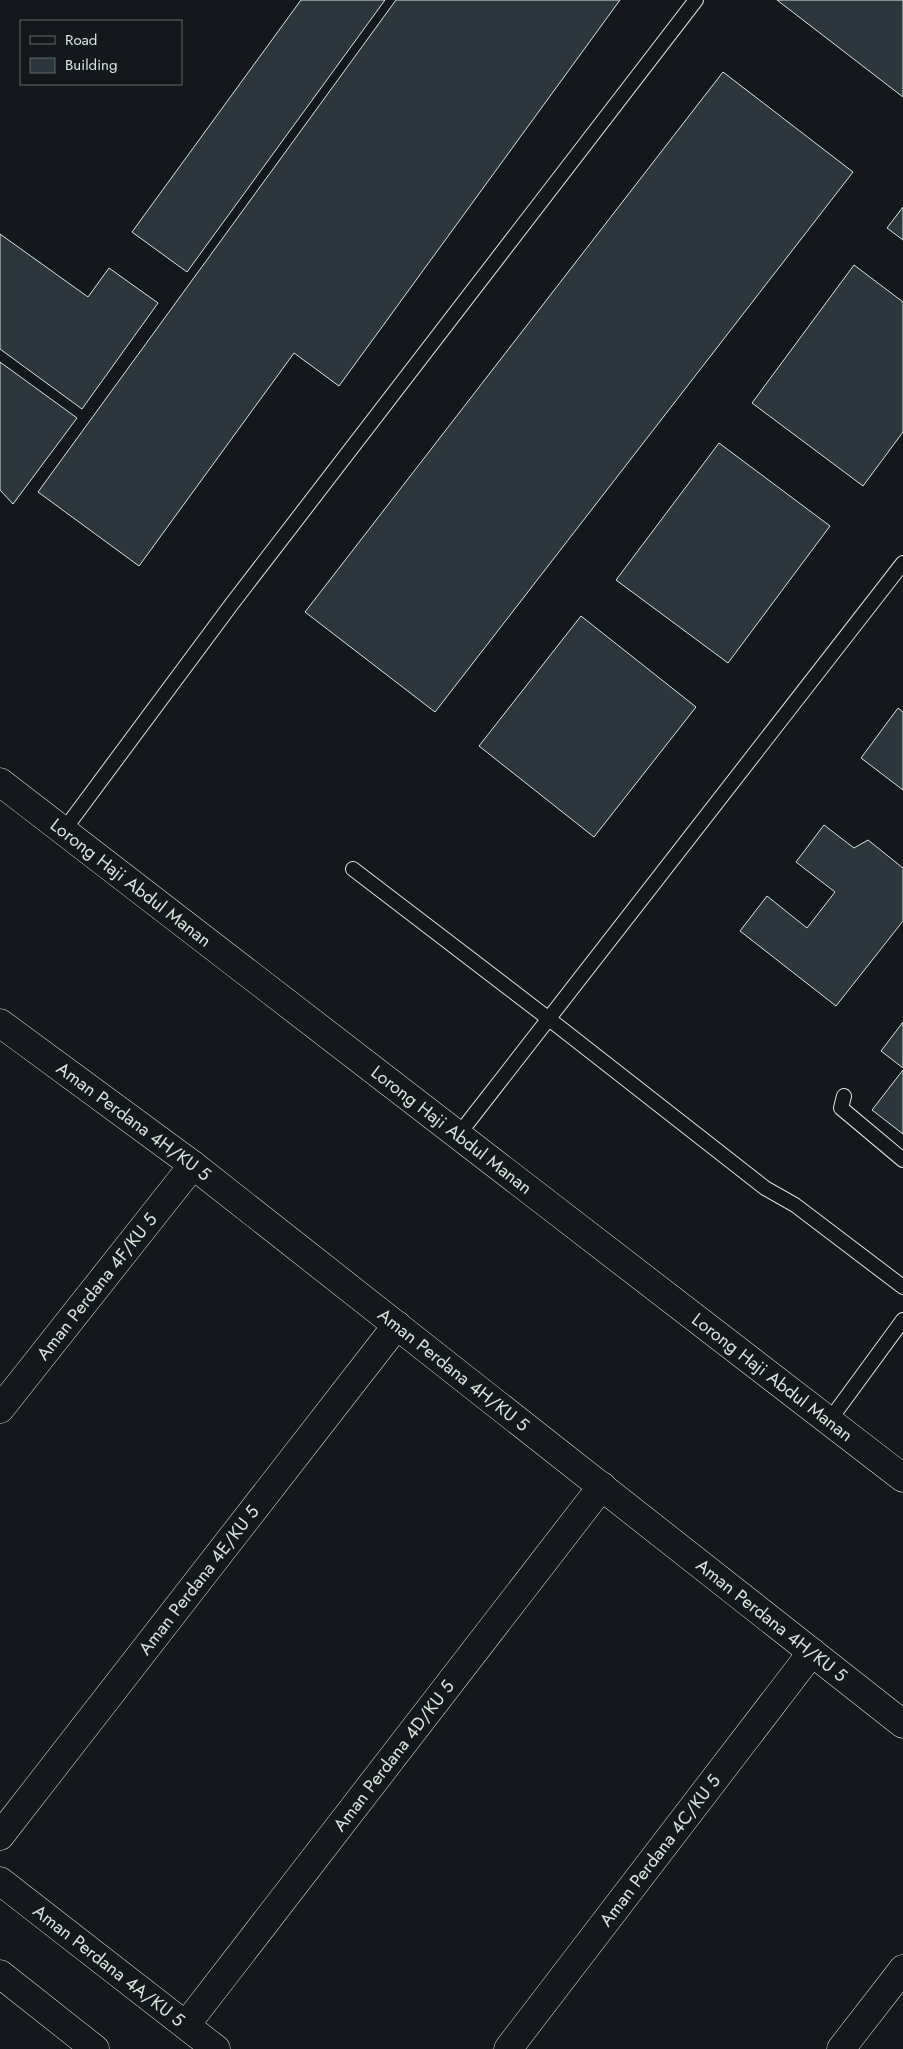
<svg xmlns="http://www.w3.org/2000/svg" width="903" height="2049" viewBox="0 0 903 2049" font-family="Jost,sans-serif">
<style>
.building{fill:#2c363c;stroke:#d8e6dc}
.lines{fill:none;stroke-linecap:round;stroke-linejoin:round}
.service-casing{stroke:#d8e6dc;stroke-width:16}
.minor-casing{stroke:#d8e6dc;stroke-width:29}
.tertiary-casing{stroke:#d8e6dc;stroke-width:29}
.service{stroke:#14181c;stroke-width:14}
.minor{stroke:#14181c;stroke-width:28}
.tertiary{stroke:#14181c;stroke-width:28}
.labels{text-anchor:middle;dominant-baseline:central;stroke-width:4;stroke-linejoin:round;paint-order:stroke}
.street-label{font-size:18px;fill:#d8e6dc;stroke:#14181c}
</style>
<rect width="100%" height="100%" fill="#14181c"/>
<g class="building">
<path d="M 301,0 L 385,0 L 187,272 L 132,232 Z"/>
<path d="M 396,0 L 620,0 L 339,386 L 294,353 L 139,566 L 38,492 Z"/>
<path d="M 777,0 L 903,0 L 903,97 Z"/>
<path d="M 723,72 L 853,172 L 435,712 L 305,612 Z"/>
<path d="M 903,207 L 903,240 L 887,228 Z"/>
<path d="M 0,234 L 88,297 L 109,268 L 158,303 L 82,409 L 0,349 Z"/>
<path d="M 854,265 L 903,302 L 903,432 L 863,486 L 752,403 Z"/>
<path d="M 0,362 L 77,418 L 13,504 L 0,490 Z"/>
<path d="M 719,443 L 830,526 L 728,663 L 616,580 Z"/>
<path d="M 581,616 L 696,707 L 594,837 L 479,746 Z"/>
<path d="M 898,708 L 903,712 L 903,790 L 861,758 Z"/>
<path d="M 824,825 L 854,848 L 868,840 L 903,868 L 903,921 L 836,1006 L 740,931 L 767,896 L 807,928 L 835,892 L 796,862 Z"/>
<path d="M 903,1022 L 903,1068 L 881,1051 Z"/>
<path d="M 903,1070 L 903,1134 L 872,1110 Z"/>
</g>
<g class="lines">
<defs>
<g id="service">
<path d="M 64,830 L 231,605 L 696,0"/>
<path d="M 353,869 L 549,1019 L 765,1188 L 795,1205 L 903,1287"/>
<path d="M 844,1096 L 841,1108 L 903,1160"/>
<path d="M 459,1134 L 903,563"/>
<path d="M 829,1421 L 903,1320"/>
</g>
<g id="minor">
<path id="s1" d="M 0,1023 L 193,1165 L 903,1724"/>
<path id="s2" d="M 0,1409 L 193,1165"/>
<path id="s3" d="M 0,1836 L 397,1325"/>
<path id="s4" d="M 0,1881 L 216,2049"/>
<path d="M 0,1974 L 95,2049"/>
<path id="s5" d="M 186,2025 L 602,1486"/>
<path id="s6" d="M 508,2049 L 812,1652"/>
<path d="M 841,2049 L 903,1969"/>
</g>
<g id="tertiary">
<path id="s7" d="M 0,782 L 903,1478"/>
</g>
</defs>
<use href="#service" class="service-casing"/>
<use href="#minor" class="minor-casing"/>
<use href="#tertiary" class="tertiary-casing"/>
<use href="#service" class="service"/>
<use href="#minor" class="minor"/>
<use href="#tertiary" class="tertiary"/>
</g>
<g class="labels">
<g class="street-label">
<text stroke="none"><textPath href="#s7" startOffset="165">Lorong Haji Abdul Manan</textPath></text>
<text stroke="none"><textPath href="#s1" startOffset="166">Aman Perdana 4H/KU 5</textPath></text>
<text stroke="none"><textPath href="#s7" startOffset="570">Lorong Haji Abdul Manan</textPath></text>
<text stroke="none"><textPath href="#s2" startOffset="156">Aman Perdana 4F/KU 5</textPath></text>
<text stroke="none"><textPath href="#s1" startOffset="571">Aman Perdana 4H/KU 5</textPath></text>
<text stroke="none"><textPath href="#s7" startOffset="975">Lorong Haji Abdul Manan</textPath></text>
<text stroke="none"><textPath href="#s3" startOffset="324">Aman Perdana 4E/KU 5</textPath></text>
<text stroke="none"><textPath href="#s1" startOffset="976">Aman Perdana 4H/KU 5</textPath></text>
<text stroke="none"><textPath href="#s5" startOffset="340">Aman Perdana 4D/KU 5</textPath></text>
<text stroke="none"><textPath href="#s6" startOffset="250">Aman Perdana 4C/KU 5</textPath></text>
<text stroke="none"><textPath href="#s4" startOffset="138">Aman Perdana 4A/KU 5</textPath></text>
</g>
</g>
<rect x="20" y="20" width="162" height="65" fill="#14181c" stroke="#626a69"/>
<rect x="30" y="36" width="25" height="8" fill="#14181c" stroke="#626a69"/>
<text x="65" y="45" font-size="15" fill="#d8e6dc">Road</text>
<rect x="30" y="58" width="25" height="15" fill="#2c363c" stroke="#626a69"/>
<text x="65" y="70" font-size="15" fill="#d8e6dc">Building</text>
</svg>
